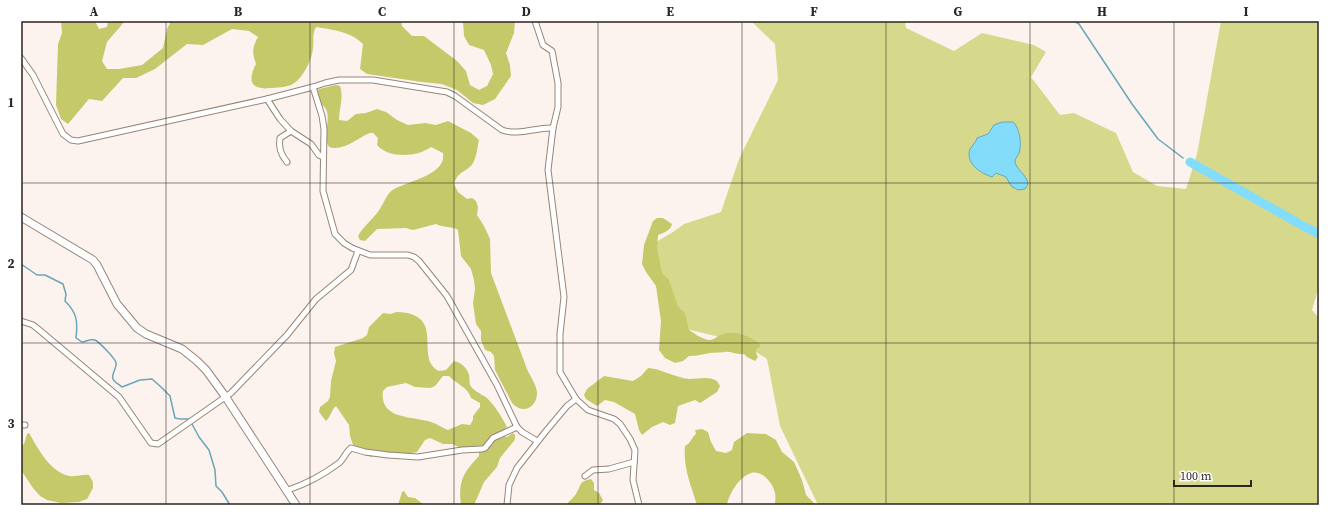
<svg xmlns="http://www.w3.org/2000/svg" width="1340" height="526" viewBox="0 0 1340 526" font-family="'Source Serif 4',serif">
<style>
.green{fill:#d6d98c}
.forest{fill:#c5c969;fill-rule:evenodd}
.water{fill:#83ddfa;stroke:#69a6b9}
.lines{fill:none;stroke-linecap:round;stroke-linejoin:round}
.stream{stroke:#69a6b9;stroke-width:1.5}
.river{stroke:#83ddfa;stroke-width:9}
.street-casing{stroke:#988579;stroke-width:7}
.secondary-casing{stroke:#988579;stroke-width:9}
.street{stroke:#fff;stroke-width:5}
.secondary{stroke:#fff;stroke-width:7}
.grid{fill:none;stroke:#2d2520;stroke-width:1;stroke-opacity:0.55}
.neatline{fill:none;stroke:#2d2520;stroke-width:1.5}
.grid-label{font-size:13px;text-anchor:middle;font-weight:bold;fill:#2d2520}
</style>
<rect width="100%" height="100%" fill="#fcf3ee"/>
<path class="green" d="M 751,21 L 905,21 L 906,28 L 954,51 L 982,33 L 1034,45 L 1046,52 L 1031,77 L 1060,115 L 1074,113 L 1116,133 L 1133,172 L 1157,186 L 1186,189 L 1197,154 L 1221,21 L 1319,21 L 1319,286 L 1312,310 L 1319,318 L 1319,505 L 818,505 L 780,426 L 767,359 L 740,342 L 678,327 L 651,245 L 673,232 L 684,224 L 721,212 L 739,159 L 778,80 L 775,44 Z"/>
<g class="forest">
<path d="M 61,21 L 95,21 L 99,29 L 107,27 L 108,21 L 125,21 L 107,42 L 102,61 L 107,69 L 119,69 L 142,65 L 163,48 L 167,29 L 171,21 L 401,21 L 402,26 L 412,36 L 424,36 L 457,61 L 466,71 L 470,85 L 479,90 L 487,86 L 493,74 L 491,65 L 484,50 L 469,45 L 464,36 L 463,21 L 515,21 L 514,33 L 506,53 L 510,65 L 511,76 L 495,99 L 483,105 L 473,103 L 457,90 L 442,84 L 422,82 L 367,74 L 360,69 L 363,44 C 350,31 333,30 316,27 C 312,35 314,40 313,48 C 312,59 305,73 297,81 C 289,88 281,87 271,88 C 268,88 264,89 262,88 C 247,87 251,73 256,64 C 252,52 252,48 258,37 L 249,31 L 232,29 L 203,45 L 187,44 L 155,69 L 136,78 L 123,78 L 102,101 L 89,99 L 68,124 L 61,119 L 56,105 L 58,44 L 62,33 Z"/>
<path d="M 336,85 L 340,86 C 344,97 339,109 339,120 L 347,121 L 356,114 L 366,113 L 377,109 L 386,112 L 397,120 L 408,125 L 425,123 L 436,125 L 448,121 L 471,133 L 479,140 C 477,148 477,156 473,163 C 468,172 458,170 454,184 L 458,192 L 467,199 L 472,198 L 476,201 L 478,207 L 477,215 L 484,226 L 490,239 L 491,273 L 527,369 C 530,376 538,387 537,395 C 535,409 522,414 512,403 L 495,370 L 494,356 L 491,352 L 485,350 L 481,340 L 481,331 L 476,324 L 473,303 L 475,289 L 474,280 L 471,269 L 461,256 L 458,230 C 453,226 443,228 436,224 L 413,230 L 406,228 L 377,229 L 365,241 L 360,240 L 358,236 C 364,225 375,218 381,207 C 384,202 387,195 391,191 C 405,181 447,176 443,153 L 431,147 C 418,157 389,159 377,145 L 378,138 L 373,133 L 370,133 C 357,138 343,152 329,147 C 322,136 330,124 327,112 C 326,107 323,106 319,103 C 317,101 316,97 315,94 L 319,89 Z"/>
<path d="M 657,218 L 663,218 L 672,224 C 671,230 664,233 658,235 L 657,248 L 662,273 L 669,280 L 678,307 L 685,313 L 689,330 C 695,334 702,339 709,340 C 715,340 718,335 723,334 C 734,330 754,337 761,346 L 756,349 L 756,353 L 758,357 L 755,361 L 747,357 L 744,354 C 737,355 730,351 725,352 C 718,353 711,352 705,354 C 699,355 695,356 689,356 L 683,361 L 675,363 L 665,358 L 659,350 L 661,321 L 656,286 L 646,272 L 642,264 L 644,245 L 653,221 Z"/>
<path d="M 397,312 C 448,314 413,358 439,371 L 446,370 L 454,361 C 461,362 468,369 469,375 C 470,378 469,382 470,385 C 473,391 482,394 487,398 C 495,406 502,417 507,427 L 504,429 L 503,433 L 504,436 L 507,437 L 513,433 L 515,435 L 515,439 L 514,441 L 500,458 L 497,467 L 484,482 L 474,505 L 461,505 C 458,481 463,473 479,456 L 479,452 L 476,451 L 470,452 L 452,444 L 443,444 L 430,438 L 425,440 L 417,452 L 407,454 L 377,455 L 371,457 L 362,454 L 353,445 L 350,436 L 349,425 L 336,406 C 331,410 331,417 326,421 L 319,412 L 320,407 L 328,401 L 330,397 L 331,381 L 336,361 L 334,353 L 335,347 L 363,338 L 367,335 L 369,327 L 383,313 L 390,314 ZM 443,376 L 449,376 C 456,384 468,387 471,398 L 480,403 L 480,407 L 473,416 L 473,420 L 470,425 L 462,424 L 448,430 C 443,428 437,424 431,422 C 412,416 379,420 383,391 L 387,387 L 406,383 L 415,387 L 430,388 L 435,386 Z"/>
<path d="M 648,368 C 659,368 676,378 689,379 C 699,379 708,376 717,381 L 720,386 L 717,392 L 700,403 L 695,400 L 678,406 L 675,423 L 670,425 L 663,422 L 652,427 L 642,435 L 639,430 L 635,414 L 614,402 L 605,400 L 597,406 L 586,399 L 584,395 L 587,389 L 604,376 L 633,381 L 641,376 Z"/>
<path d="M 702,429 L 708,432 L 711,442 L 716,451 L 726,453 L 732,450 L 734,442 L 747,433 L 766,434 L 776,440 L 782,452 L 794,462 L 802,480 L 806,495 L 816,505 L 775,505 C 775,501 776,496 775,493 C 773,483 762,470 751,473 C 739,477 729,494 727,505 L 697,505 C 691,485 683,468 685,446 C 691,443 691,438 696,434 L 695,430 Z"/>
<path d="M 29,433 C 38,449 51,473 70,476 C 76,477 82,474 89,475 L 93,482 L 93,488 L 87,499 L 79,502 L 61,503 L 47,500 L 40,496 L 33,488 L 21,470 L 21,447 L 24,444 L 27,434 Z"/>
<path d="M 591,479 L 594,483 L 594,490 L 599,493 L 603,500 L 600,505 L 566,505 C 569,501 575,497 577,492 C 582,483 579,482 591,479 Z"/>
<path d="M 404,491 L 408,497 L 415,498 L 424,505 L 398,505 L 402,492 Z"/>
</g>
<path class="water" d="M 1002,122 L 1013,122 C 1020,128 1022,145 1019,153 C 1018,156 1015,158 1015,162 C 1016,169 1027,175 1028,184 L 1025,189 L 1018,190 L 1011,186 L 1006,177 L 996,173 L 992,177 C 980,173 965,163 970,149 C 972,145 976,143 977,138 L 988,134 L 994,125 Z"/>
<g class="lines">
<g class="stream">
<path d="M 1074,21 L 1079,24 L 1132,104 L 1158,139 L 1183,158"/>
<path d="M 21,264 L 37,275 L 45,275 L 63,284 L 66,294 L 65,301 C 77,313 78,321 76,338 L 82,342 C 87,341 90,339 95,340 C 99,342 116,359 116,363 C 117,368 111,374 113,379 C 114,382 120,385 122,387 L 140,380 L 152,379 L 160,386 L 170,396 L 175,418 L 180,419 L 189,419"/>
<path d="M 192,424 L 199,437 L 209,450 L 215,470 L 216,486 L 222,492 L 230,505"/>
</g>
<g class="river">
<path d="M 1190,162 L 1298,223"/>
<path d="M 1303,226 L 1319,234"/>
</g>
<defs>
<g id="street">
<path d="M 535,21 L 543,45 L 552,51 L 558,83 L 558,107 L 553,128 L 548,170 L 564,297 L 560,334 L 560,372 L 576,399 L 588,410 L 614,419 L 620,424 L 630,439 L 635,450 L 633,480 L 639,505"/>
<path d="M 21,58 L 33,75 L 63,134 L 71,140 L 78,141 L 267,99 L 313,87 L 325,83 L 339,80 L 373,80 L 447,92 L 455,96 L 502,130 C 519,136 536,127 553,128"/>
<path d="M 313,87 L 322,116 L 324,129 L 323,191 L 335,234 L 344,243 L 352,248 L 370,255 L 408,255 L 414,257 L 419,261 L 447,296 L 497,385 L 517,427 L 522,432 L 537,441"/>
<path d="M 267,99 L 280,119 L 291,131 L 311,144 L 319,155 L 323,157"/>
<path d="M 287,162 C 281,155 278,148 280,138 L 291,131"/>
<path d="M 21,321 L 33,325 L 38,329 L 119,397 L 151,443 L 158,444 L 231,393 L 287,335 L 316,299 L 351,270 L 358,251"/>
<path d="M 21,425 L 25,425"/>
<path d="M 585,476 L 593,470 L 609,469 L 634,462"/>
<path d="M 288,490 C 306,484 323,475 339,463 C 344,459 345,453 351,448 L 365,452 L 388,455 L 418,457 L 462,450 L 482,449 L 485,448 L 493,438 L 517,427"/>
<path d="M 507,505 L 509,485 L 517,468 L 546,431 L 567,406 L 576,399"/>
</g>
<path id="secondary" d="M 21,217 L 93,260 L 97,265 L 117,304 L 137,328 L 146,334 L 182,349 L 197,361 L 206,370 L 225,396 L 296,505"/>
</defs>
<use href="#street" class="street-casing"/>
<use href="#secondary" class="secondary-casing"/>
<use href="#street" class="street"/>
<use href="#secondary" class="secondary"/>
</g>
<path class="grid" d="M 166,21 L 166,505M 310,21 L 310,505M 454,21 L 454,505M 598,21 L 598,505M 742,21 L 742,505M 886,21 L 886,505M 1030,21 L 1030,505M 1174,21 L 1174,505M 21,183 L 1319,183M 21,343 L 1319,343"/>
<rect width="1340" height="526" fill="none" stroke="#ffffff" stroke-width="44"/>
<path d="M1174 480v6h77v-6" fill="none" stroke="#2d2520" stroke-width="2"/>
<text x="1180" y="480" font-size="12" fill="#2d2520" stroke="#ffffff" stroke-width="3" paint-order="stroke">100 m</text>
<rect x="22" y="22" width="1296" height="482" class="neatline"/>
<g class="grid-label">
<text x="94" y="16">A</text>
<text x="238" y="16">B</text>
<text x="382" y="16">C</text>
<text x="526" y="16">D</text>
<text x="670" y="16">E</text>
<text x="814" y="16">F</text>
<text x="958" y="16">G</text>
<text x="1102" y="16">H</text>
<text x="1246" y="16">I</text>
<text x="11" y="107">1</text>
<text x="11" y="268">2</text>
<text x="11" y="428">3</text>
</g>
</svg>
